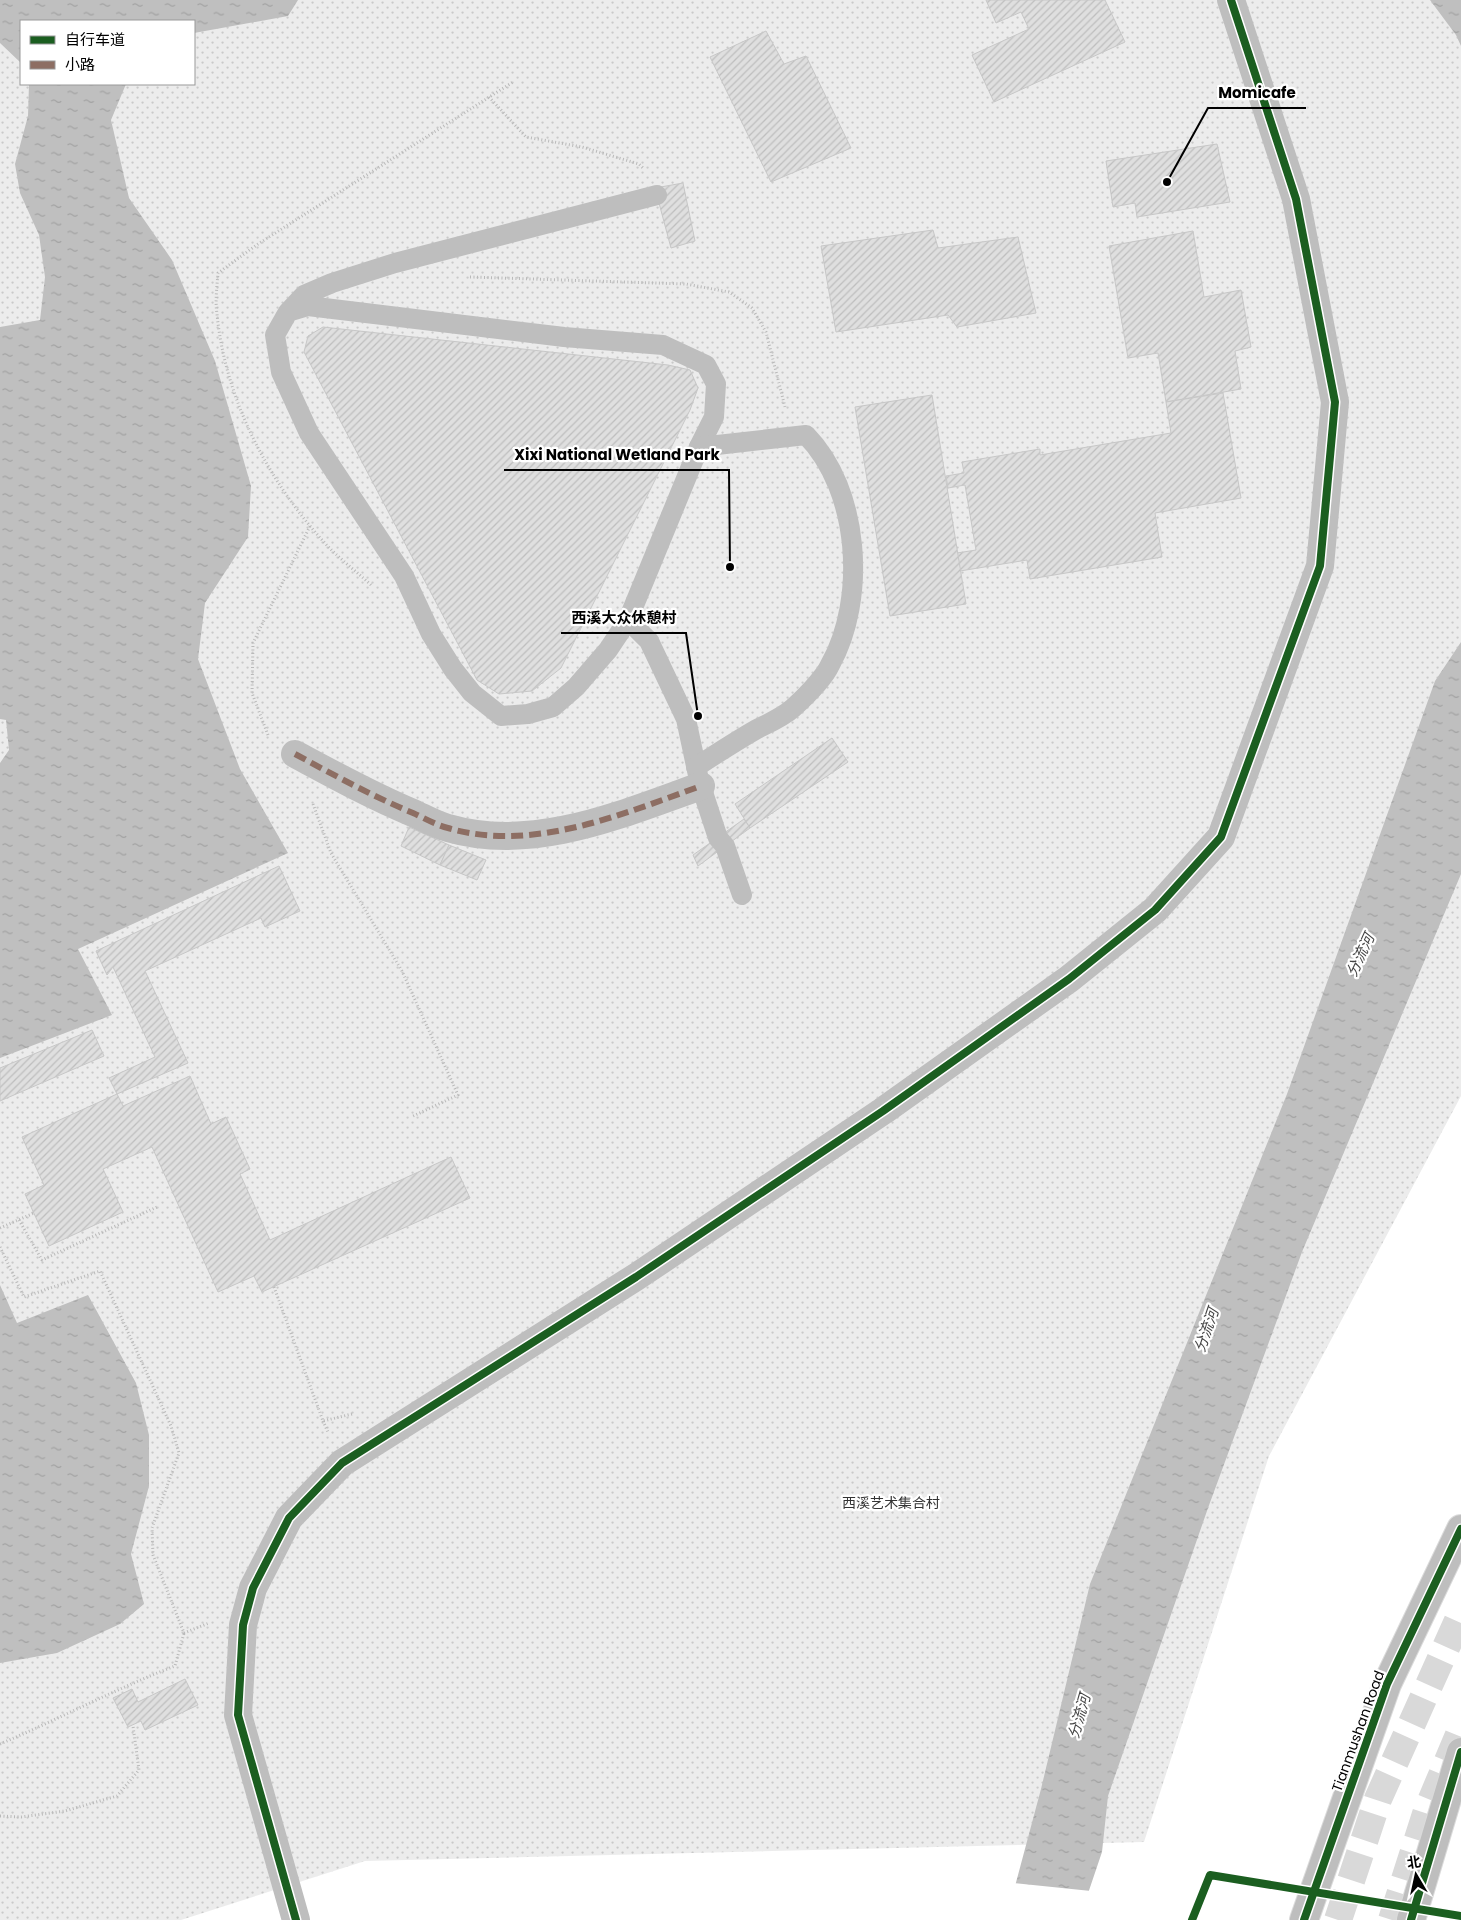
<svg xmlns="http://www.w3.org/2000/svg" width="1461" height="1920" viewBox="0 0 1461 1920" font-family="Poppins,'Noto Sans SC',sans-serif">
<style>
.park{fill:url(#park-dots);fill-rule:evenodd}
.water{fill:url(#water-ripples)}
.pier{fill:#fff}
.building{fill:url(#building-hatch);stroke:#c7c7c7}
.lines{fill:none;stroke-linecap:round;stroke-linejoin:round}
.trunk-tunnel{stroke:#d9d9d9;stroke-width:28;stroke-dasharray:28 14;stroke-linecap:butt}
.primary-casing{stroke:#dbdbdb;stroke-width:30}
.path{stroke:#b9b9b9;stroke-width:3;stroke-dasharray:1 2.5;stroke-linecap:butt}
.service{stroke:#bebebe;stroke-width:20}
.pedestrian{stroke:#bebebe;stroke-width:28}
.minor{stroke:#bebebe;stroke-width:28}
.primary{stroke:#bebebe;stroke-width:28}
.quiet{stroke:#8d6e63;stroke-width:6;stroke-dasharray:12 6;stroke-linecap:butt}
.cycleway-casing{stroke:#fff;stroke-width:11}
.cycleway{stroke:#1b5e20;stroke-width:8}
.labels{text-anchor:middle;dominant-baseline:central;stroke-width:4.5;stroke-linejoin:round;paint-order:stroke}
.park-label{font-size:14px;fill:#333;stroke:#fff}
.street-label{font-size:14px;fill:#000;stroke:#fff}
.water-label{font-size:15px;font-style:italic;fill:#444;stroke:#fff}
.leader{fill:none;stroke:#000;stroke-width:2}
.callout-dot{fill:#000;stroke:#fff;stroke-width:2}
.callout-label{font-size:15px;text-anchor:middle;font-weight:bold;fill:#000;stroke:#fff;stroke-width:4.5;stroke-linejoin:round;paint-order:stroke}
</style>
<defs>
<pattern id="park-dots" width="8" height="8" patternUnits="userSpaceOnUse" patternTransform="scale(1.25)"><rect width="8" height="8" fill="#ececec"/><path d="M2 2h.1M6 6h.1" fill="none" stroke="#c9c9c9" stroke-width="1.8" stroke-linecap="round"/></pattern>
<pattern id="water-ripples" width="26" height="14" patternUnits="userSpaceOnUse" patternTransform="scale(1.25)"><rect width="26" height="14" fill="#bfbfbf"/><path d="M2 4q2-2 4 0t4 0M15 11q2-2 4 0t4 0" fill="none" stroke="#a2a2a2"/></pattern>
<pattern id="building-hatch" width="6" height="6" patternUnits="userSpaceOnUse" patternTransform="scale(1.25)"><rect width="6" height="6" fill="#dfdfdf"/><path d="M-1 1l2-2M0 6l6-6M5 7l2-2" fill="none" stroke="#bebebe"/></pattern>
</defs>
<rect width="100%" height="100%" fill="#fff"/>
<path class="park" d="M 0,0 L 1461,0 L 1461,1096 L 1269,1456 L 1144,1842 L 365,1861 L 181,1920 L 0,1920 ZM 21,21 L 194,21 L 194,84 L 21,84 Z"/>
<g class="water">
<path d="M 0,0 L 298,0 L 288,16 L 194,33 L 194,21 L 21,21 L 21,63 L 0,43 Z"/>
<path d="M 1430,0 L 1461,0 L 1461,46 L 1456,35 Z"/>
<path d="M 29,84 L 126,84 L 111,120 L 129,198 L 172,260 L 215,361 L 251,486 L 248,537 L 205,603 L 198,659 L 240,769 L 288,853 L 78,949 L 112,1015 L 0,1058 L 0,763 L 9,750 L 6,720 L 0,719 L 0,327 L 40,320 L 45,277 L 39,235 L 20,193 L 15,164 L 28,116 Z"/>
<path d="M 1461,642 L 1461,874 L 1302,1252 L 1208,1508 L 1108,1796 L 1102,1852 L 1079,1920 L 1006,1920 L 1041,1789 L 1090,1584 L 1287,1094 L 1435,681 Z"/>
<path d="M 0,1285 L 17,1323 L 88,1295 L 136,1383 L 149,1435 L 149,1486 L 131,1554 L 144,1604 L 120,1624 L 57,1653 L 0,1663 Z"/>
</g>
<path class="pier" d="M 1013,1883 L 1091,1891 L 1082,1920 L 1004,1920 Z"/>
<g class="building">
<path d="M 986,0 L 1105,0 L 1125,42 L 994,102 L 972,55 L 1029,29 L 1021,12 L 996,23 Z"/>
<path d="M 766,31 L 784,64 L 806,56 L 851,148 L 771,182 L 710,57 Z"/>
<path d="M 1217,144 L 1230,202 L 1137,217 L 1135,203 L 1113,207 L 1106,161 Z"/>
<path d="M 683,183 L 695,241 L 671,248 L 655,188 Z"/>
<path d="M 933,230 L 938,248 L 1018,237 L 1036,313 L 957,327 L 948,315 L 836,332 L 821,246 Z"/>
<path d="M 1193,231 L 1204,297 L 1241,290 L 1251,347 L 1235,351 L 1241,389 L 1166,402 L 1158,353 L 1128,358 L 1109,246 Z"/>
<path d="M 323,327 L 668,365 L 690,370 L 698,388 L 690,410 L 561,668 L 532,691 L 499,694 L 477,680 L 304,352 L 308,336 Z"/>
<path d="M 1223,393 L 1241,498 L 1155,513 L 1162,557 L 1030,579 L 1027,560 L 960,571 L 957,553 L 976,550 L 965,485 L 948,488 L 946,476 L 964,473 L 962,462 L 1040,449 L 1040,455 L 1171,433 L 1166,402 Z"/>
<path d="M 932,395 L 966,604 L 890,616 L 855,407 Z"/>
<path d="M 832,738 L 848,762 L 750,828 L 735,804 Z"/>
<path d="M 744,819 L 750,828 L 698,866 L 693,855 Z"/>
<path d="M 409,827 L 449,845 L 440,865 L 401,846 Z"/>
<path d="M 449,845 L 486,860 L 477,880 L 440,865 Z"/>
<path d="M 279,866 L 300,911 L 265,927 L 261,918 L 145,971 L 188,1063 L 117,1094 L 109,1078 L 155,1057 L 113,967 L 107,975 L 96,951 Z"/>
<path d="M 92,1030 L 104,1056 L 0,1101 L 0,1068 Z"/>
<path d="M 190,1076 L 211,1124 L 226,1117 L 250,1169 L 240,1174 L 270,1240 L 451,1157 L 470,1198 L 262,1292 L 254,1276 L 218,1292 L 152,1147 L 103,1169 L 123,1212 L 49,1246 L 25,1194 L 44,1185 L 22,1137 L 117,1094 L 123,1106 Z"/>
<path d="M 185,1679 L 198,1705 L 145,1730 L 141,1721 L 128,1727 L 113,1698 L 132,1689 L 138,1702 Z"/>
</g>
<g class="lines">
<g class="trunk-tunnel">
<path d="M 1338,1920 L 1378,1799 L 1461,1614"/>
<path d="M 1392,1920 L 1427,1811 L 1461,1730"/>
</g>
<defs>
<g id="primary">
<path d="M 1304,1920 L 1387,1684 L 1461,1529"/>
<path d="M 1411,1920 L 1461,1752"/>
</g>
</defs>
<use href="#primary" class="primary-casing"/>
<g class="path">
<path d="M 489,97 L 526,137 L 582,147 L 639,164 L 643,168"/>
<path d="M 470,277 L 686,284 L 729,292 L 752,308 L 766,332 L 785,407"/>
<path d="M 371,585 C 355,570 337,557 323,541 C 267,479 225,398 217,314 C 215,301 217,286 218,273 L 258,244 L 513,82"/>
<path d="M 268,735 L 252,693 L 253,643 L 310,526"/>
<path d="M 313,804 L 331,853 L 402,971 L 458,1095 L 411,1117"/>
<path d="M 19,1220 L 42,1260 L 157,1207"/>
<path d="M 0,1228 L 34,1213"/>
<path d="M 0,1247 L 24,1297 L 100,1271 L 171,1426 L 179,1453 L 152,1528 L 153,1555 L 184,1633 L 209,1623"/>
<path d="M 274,1287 L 323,1421 L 352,1414"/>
<path d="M 323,1421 L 328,1432"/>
<path d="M 0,1744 C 59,1719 115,1689 175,1666 L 184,1633"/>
<path d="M 0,1816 L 21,1817 L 65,1811 L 117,1796 L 139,1770 L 133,1726"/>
</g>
<g class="service">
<path d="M 288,312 L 308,306 L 564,337 L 663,345 L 706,365 L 716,384 L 714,417 L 699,447 L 628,620 L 608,650 L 576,687 L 553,707 L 528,714 L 501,716 L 472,693 L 453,669 L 431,634 L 404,576 L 309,433 L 281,372 L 275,335 L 288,312 L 304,295 L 332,283 L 395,263 L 657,195"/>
<path d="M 628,620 L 649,641 L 686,719 L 699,780 L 718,838 L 725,846 L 742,895"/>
<path d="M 696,767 C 716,754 736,741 757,729 C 769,723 783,717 793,708 C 804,698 824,678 830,665 C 867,599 860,490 806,435 L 699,447"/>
</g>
<path class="pedestrian" d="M 295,754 C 334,775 372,796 413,813 C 424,818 436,825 448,828 C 533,853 622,814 701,786"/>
<path class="minor" d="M 296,1920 L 238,1715 L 243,1625 L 253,1588 L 289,1518 L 342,1463 L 636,1277 L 883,1111 L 1069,979 L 1155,910 L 1221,837 L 1320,566 L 1335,402 L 1296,199 L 1231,0"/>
<use href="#primary" class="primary"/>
<path class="quiet" d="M 295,754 C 334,775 372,796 413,813 C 424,818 436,825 448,828 C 533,853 622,814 701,786"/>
<defs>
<g id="cycleway">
<path d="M 296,1920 L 238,1715 L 243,1625 L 253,1588 L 289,1518 L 342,1463 L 636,1277 L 883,1111 L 1069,979 L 1155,910 L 1221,837 L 1320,566 L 1335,402 L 1296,199 L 1231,0"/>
<path d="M 1192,1920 L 1210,1875 L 1461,1916"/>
<path d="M 1304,1920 L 1387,1684 L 1461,1529"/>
<path d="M 1411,1920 L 1461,1752"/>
</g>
</defs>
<use href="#cycleway" class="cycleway-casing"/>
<use href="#cycleway" class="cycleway"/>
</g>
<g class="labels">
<g class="park-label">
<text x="891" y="1503">西溪艺术集合村</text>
</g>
<g class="street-label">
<text transform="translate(1358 1731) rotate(-70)">Tianmushan Road</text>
</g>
<g class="water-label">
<text transform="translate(1360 955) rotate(-65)">分流河</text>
<text transform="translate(1206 1330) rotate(-71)">分流河</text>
<text transform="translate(1079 1716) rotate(-74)">分流河</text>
</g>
</g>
<path class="leader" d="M1167 182L1208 108H1306M730 567L729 470H504M698 716L686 633H561"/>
<g class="callout-dot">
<circle cx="1167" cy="182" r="5"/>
<circle cx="730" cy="567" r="5"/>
<circle cx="698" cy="716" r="5"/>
</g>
<g class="callout-label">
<text x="1257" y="98">Momicafe</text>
<text x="617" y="460">Xixi National Wetland Park</text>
<text x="624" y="623">西溪大众休憩村</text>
</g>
<rect x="20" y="20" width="175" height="65" fill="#ffffff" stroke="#999999"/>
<rect x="30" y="36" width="25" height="8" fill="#1b5e20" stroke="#999999"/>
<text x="65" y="45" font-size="15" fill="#000000">自行车道</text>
<rect x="30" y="61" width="25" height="8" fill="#8d6e63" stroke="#999999"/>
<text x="65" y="70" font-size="15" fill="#000000">小路</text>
<g transform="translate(1416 1875) rotate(351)" stroke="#ffffff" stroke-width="4" paint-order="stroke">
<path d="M0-4L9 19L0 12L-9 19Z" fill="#000000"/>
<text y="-8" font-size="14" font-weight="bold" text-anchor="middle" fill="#000000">北</text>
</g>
</svg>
